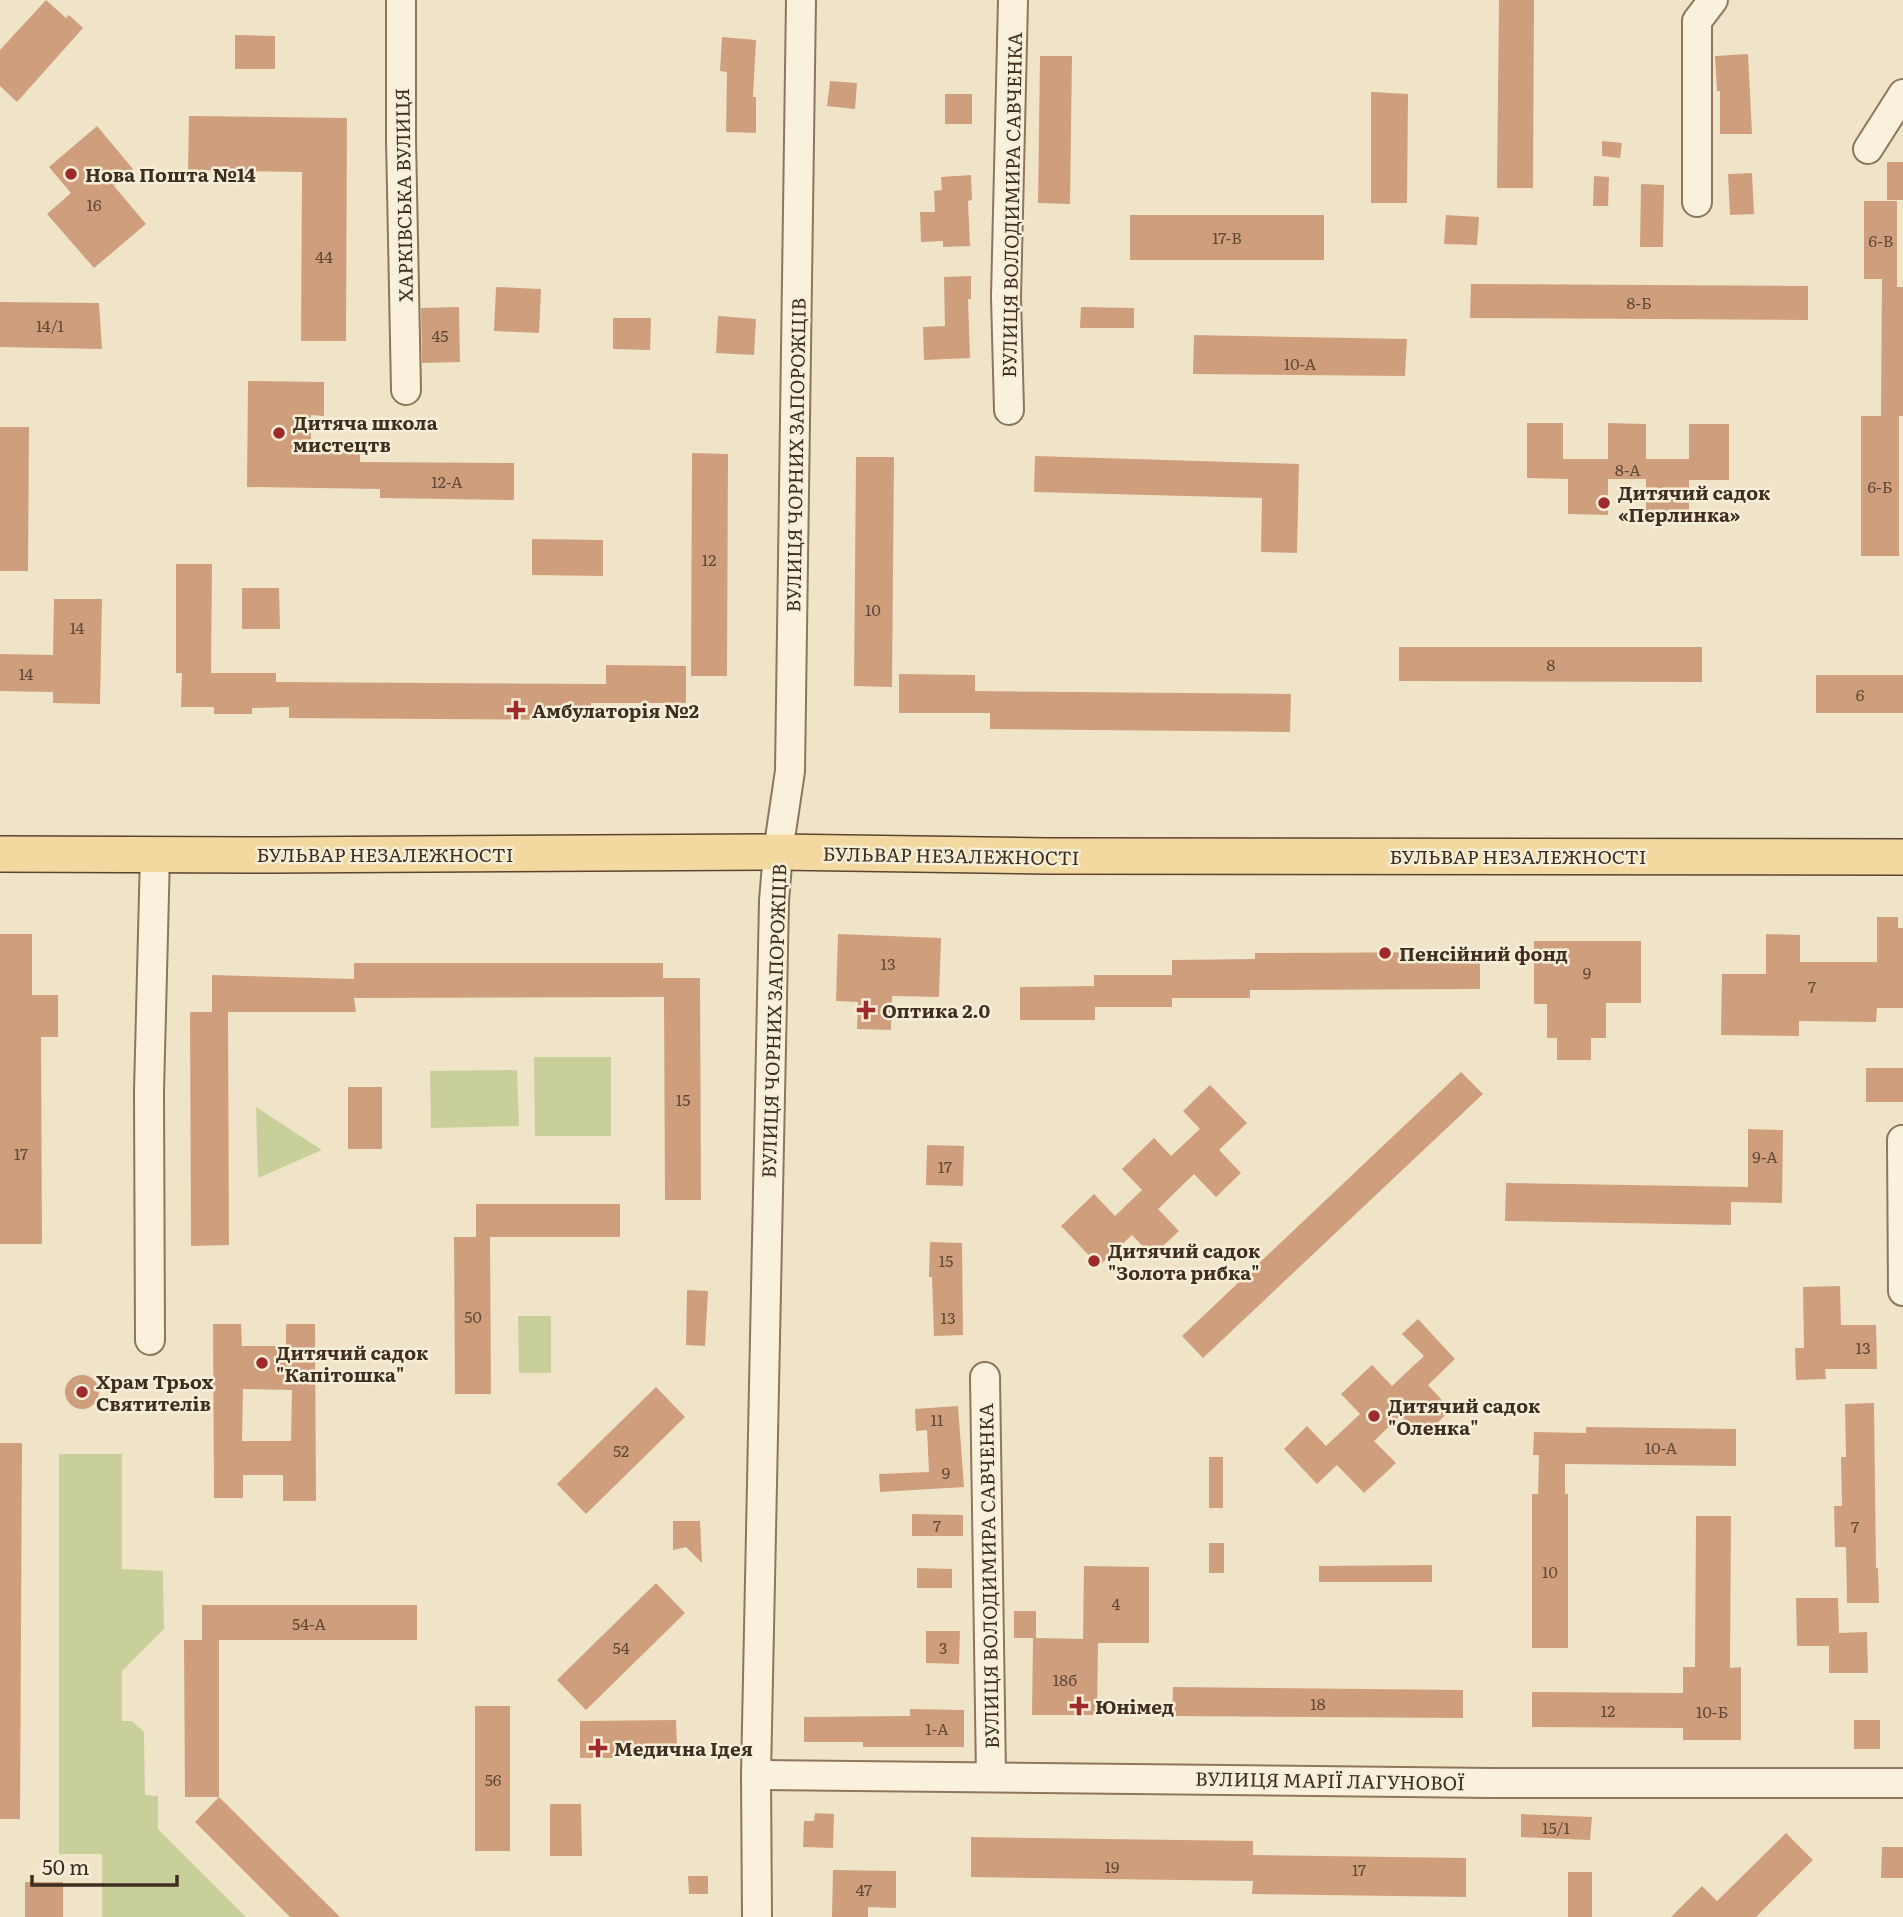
<svg xmlns="http://www.w3.org/2000/svg" width="1903" height="1917" viewBox="0 0 1903 1917" font-family="Literata,serif">
<style>
.green{fill:#c9cf9b}
.building{fill:#cf9f7d;fill-rule:evenodd}
.lines{fill:none;stroke-linecap:round;stroke-linejoin:round}
.minor-casing{stroke:#8d765c;stroke-width:32}
.major-casing{stroke:#5b4430;stroke-width:38}
.minor{stroke:#faf1dc;stroke-width:28}
.major{stroke:#f3d9a0;stroke-width:35}
.poi-dot{fill:#9e2a2b;stroke:#f7eed8;stroke-width:2.5}
.labels{text-anchor:middle;dominant-baseline:central;stroke-width:5;stroke-linejoin:round;paint-order:stroke}
.number-label{font-size:16px;fill:#624a37}
.poi-label{font-size:19px;font-weight:bold;fill:#3d2e20;stroke:#f7eed8;text-anchor:start}
.street-label{font-size:19px;fill:#3d2e20;stroke:#f7eed8}
</style>
<rect width="100%" height="100%" fill="#f0e4c8"/>
<g class="green">
<path d="M 534,1057 L 611,1057 L 611,1136 L 535,1136 Z"/>
<path d="M 517,1070 L 519,1126 L 431,1128 L 430,1071 Z"/>
<path d="M 256,1107 L 322,1150 L 258,1178 Z"/>
<path d="M 518,1316 L 551,1316 L 551,1373 L 519,1373 Z"/>
<path d="M 59,1454 L 122,1454 L 122,1569 L 163,1571 L 164,1629 L 122,1671 L 122,1721 L 132,1721 L 144,1732 L 145,1795 L 158,1796 L 158,1829 L 246,1917 L 102,1917 L 102,1854 L 59,1854 Z"/>
</g>
<g class="building">
<path d="M 46,0 L 66,18 L 69,15 L 83,28 L 17,102 L 0,86 L 0,50 Z"/>
<path d="M 1499,0 L 1534,0 L 1533,188 L 1497,188 Z"/>
<path d="M 235,35 L 275,36 L 275,69 L 235,69 Z"/>
<path d="M 722,37 L 756,40 L 753,97 L 756,97 L 756,133 L 726,132 L 727,72 L 720,71 Z"/>
<path d="M 1748,54 L 1752,134 L 1720,134 L 1720,91 L 1717,91 L 1715,56 Z"/>
<path d="M 1040,56 L 1072,56 L 1070,204 L 1038,203 Z"/>
<path d="M 830,81 L 857,83 L 855,109 L 827,106 Z"/>
<path d="M 1371,92 L 1408,94 L 1407,203 L 1371,203 Z"/>
<rect x="945" y="94" width="27" height="30"/>
<path d="M 189,116 L 347,118 L 346,341 L 301,341 L 302,172 L 188,170 Z"/>
<path d="M 97,126 L 133,169 L 114,186 L 146,224 L 94,268 L 47,214 L 71,193 L 49,167 Z"/>
<path d="M 1602,141 L 1622,143 L 1620,158 L 1602,156 Z"/>
<rect x="1887" y="162" width="16" height="38"/>
<path d="M 1752,173 L 1754,214 L 1730,215 L 1728,174 Z"/>
<path d="M 971,175 L 972,200 L 968,201 L 970,246 L 943,247 L 943,241 L 921,242 L 920,212 L 935,212 L 934,191 L 942,190 L 941,177 Z"/>
<path d="M 1594,176 L 1609,177 L 1608,206 L 1593,206 Z"/>
<path d="M 1641,184 L 1664,185 L 1663,247 L 1640,247 Z"/>
<path d="M 1864,201 L 1897,201 L 1897,287 L 1903,287 L 1903,416 L 1899,416 L 1899,556 L 1861,556 L 1861,416 L 1881,416 L 1882,279 L 1864,279 Z"/>
<rect x="1130" y="215" width="194" height="45"/>
<path d="M 1446,215 L 1479,217 L 1477,245 L 1444,244 Z"/>
<path d="M 971,276 L 971,299 L 968,299 L 970,358 L 924,360 L 923,327 L 945,326 L 944,277 Z"/>
<path d="M 1471,284 L 1808,286 L 1808,320 L 1470,318 Z"/>
<path d="M 496,287 L 541,289 L 539,333 L 494,331 Z"/>
<path d="M 0,302 L 99,303 L 102,349 L 0,347 Z"/>
<path d="M 459,307 L 460,362 L 422,363 L 421,308 Z"/>
<path d="M 1081,307 L 1134,308 L 1134,328 L 1080,328 Z"/>
<path d="M 718,316 L 756,319 L 754,355 L 716,353 Z"/>
<path d="M 613,318 L 651,318 L 650,350 L 613,349 Z"/>
<path d="M 1194,335 L 1407,339 L 1405,376 L 1193,374 Z"/>
<path d="M 248,381 L 324,382 L 324,416 L 311,415 L 311,451 L 360,452 L 360,462 L 514,463 L 514,500 L 380,498 L 380,489 L 247,487 Z"/>
<path d="M 1527,423 L 1563,423 L 1563,459 L 1608,459 L 1608,423 L 1646,424 L 1646,459 L 1689,459 L 1689,424 L 1729,424 L 1729,480 L 1689,480 L 1689,515 L 1646,515 L 1646,479 L 1608,479 L 1608,515 L 1568,514 L 1568,479 L 1527,478 Z"/>
<path d="M 0,427 L 29,427 L 28,571 L 0,571 Z"/>
<path d="M 692,453 L 728,454 L 727,676 L 691,676 Z"/>
<path d="M 1035,456 L 1299,464 L 1297,553 L 1261,552 L 1262,498 L 1034,492 Z"/>
<path d="M 856,457 L 894,457 L 892,687 L 854,686 Z"/>
<path d="M 532,539 L 603,540 L 603,576 L 532,575 Z"/>
<path d="M 176,564 L 212,564 L 211,673 L 276,673 L 276,682 L 606,684 L 606,665 L 686,666 L 686,703 L 591,703 L 591,720 L 289,718 L 289,707 L 252,708 L 252,714 L 214,714 L 214,707 L 181,707 L 182,673 L 176,673 Z"/>
<path d="M 242,588 L 279,588 L 280,629 L 242,629 Z"/>
<path d="M 54,599 L 102,599 L 100,704 L 53,703 L 53,692 L 0,691 L 0,654 L 53,655 Z"/>
<path d="M 1399,647 L 1702,647 L 1702,682 L 1399,681 Z"/>
<path d="M 899,674 L 975,675 L 975,691 L 1291,694 L 1290,732 L 990,729 L 990,713 L 899,713 Z"/>
<rect x="1816" y="675" width="87" height="38"/>
<path d="M 1877,917 L 1898,917 L 1898,928 L 1903,928 L 1903,1008 L 1877,1008 L 1876,1022 L 1799,1021 L 1799,1036 L 1721,1035 L 1722,974 L 1766,974 L 1766,934 L 1800,935 L 1800,962 L 1877,962 Z"/>
<path d="M 0,934 L 32,934 L 32,995 L 58,995 L 58,1037 L 41,1037 L 42,1244 L 0,1244 Z"/>
<path d="M 838,934 L 941,938 L 939,997 L 892,996 L 891,1030 L 857,1029 L 858,1002 L 836,1001 Z"/>
<path d="M 1534,941 L 1641,941 L 1641,1003 L 1606,1003 L 1606,1038 L 1591,1038 L 1591,1060 L 1557,1060 L 1557,1038 L 1547,1038 L 1547,1004 L 1534,1004 Z"/>
<path d="M 1480,952 L 1480,989 L 1250,990 L 1250,998 L 1172,998 L 1172,1007 L 1095,1007 L 1095,1020 L 1020,1020 L 1020,987 L 1094,986 L 1094,975 L 1172,975 L 1172,960 L 1255,959 L 1255,953 Z"/>
<path d="M 354,963 L 663,963 L 663,978 L 700,978 L 701,1200 L 665,1200 L 664,997 L 354,998 L 356,1012 L 228,1012 L 229,1245 L 191,1246 L 190,1012 L 212,1012 L 212,975 L 354,979 Z"/>
<rect x="1866" y="1068" width="37" height="34"/>
<path d="M 1461,1072 L 1483,1094 L 1203,1358 L 1182,1336 Z"/>
<path d="M 1210,1085 L 1247,1123 L 1219,1150 L 1241,1173 L 1216,1197 L 1194,1174 L 1158,1209 L 1179,1231 L 1152,1256 L 1132,1235 L 1099,1266 L 1061,1226 L 1094,1194 L 1115,1216 L 1142,1190 L 1122,1169 L 1154,1138 L 1171,1156 L 1200,1129 L 1183,1111 Z"/>
<rect x="348" y="1087" width="34" height="62"/>
<path d="M 1748,1129 L 1783,1130 L 1782,1203 L 1731,1202 L 1731,1225 L 1505,1221 L 1506,1183 L 1748,1187 Z"/>
<path d="M 927,1145 L 964,1146 L 963,1186 L 926,1185 Z"/>
<path d="M 476,1204 L 620,1204 L 620,1237 L 490,1237 L 491,1394 L 455,1394 L 454,1237 L 476,1237 Z"/>
<path d="M 930,1242 L 962,1243 L 963,1335 L 934,1336 L 932,1277 L 929,1277 Z"/>
<path d="M 1840,1286 L 1841,1325 L 1876,1325 L 1877,1369 L 1825,1369 L 1826,1379 L 1796,1380 L 1795,1348 L 1804,1348 L 1803,1287 Z"/>
<path d="M 687,1290 L 708,1291 L 705,1346 L 686,1345 Z"/>
<path d="M 1418,1319 L 1455,1359 L 1428,1385 L 1451,1410 L 1421,1438 L 1400,1416 L 1374,1441 L 1396,1463 L 1364,1493 L 1337,1465 L 1317,1484 L 1284,1449 L 1307,1426 L 1326,1446 L 1360,1414 L 1341,1394 L 1372,1365 L 1392,1386 L 1424,1356 L 1402,1334 Z"/>
<path d="M 213,1324 L 241,1324 L 242,1346 L 286,1346 L 286,1324 L 315,1324 L 316,1501 L 283,1501 L 283,1475 L 243,1475 L 243,1498 L 214,1498 ZM 243,1389 L 292,1390 L 291,1441 L 242,1441 Z"/>
<circle cx="82" cy="1392" r="17"/>
<path d="M 656,1387 L 685,1417 L 586,1514 L 557,1484 Z"/>
<path d="M 1874,1403 L 1876,1568 L 1878,1568 L 1879,1603 L 1847,1603 L 1846,1547 L 1835,1547 L 1834,1506 L 1842,1506 L 1841,1457 L 1846,1457 L 1845,1404 Z"/>
<path d="M 958,1406 L 964,1487 L 880,1492 L 879,1474 L 929,1472 L 927,1430 L 916,1431 L 915,1409 Z"/>
<path d="M 1586,1427 L 1736,1429 L 1736,1466 L 1565,1464 L 1565,1494 L 1568,1494 L 1568,1648 L 1532,1648 L 1532,1494 L 1538,1494 L 1539,1455 L 1533,1455 L 1534,1432 L 1586,1433 Z"/>
<path d="M 0,1443 L 22,1443 L 20,1819 L 0,1819 Z"/>
<rect x="1209" y="1457" width="14" height="51"/>
<path d="M 912,1514 L 963,1515 L 963,1536 L 912,1536 Z"/>
<path d="M 1696,1516 L 1731,1516 L 1730,1668 L 1741,1667 L 1741,1740 L 1683,1740 L 1683,1728 L 1532,1727 L 1532,1692 L 1683,1693 L 1683,1667 L 1695,1667 Z"/>
<path d="M 673,1521 L 700,1521 L 702,1563 L 686,1547 L 673,1550 Z"/>
<rect x="1209" y="1543" width="15" height="30"/>
<path d="M 1432,1565 L 1432,1582 L 1319,1582 L 1319,1566 Z"/>
<path d="M 1084,1566 L 1149,1567 L 1149,1643 L 1098,1643 L 1097,1715 L 1032,1715 L 1033,1638 L 1014,1638 L 1014,1611 L 1036,1611 L 1036,1638 L 1083,1639 Z"/>
<path d="M 917,1568 L 952,1569 L 952,1588 L 917,1588 Z"/>
<path d="M 656,1583 L 685,1613 L 586,1710 L 557,1680 Z"/>
<path d="M 1796,1598 L 1838,1598 L 1839,1633 L 1867,1632 L 1868,1673 L 1829,1673 L 1829,1646 L 1797,1646 Z"/>
<path d="M 202,1605 L 417,1605 L 417,1640 L 219,1640 L 219,1797 L 185,1797 L 184,1640 L 202,1640 Z"/>
<path d="M 926,1631 L 960,1631 L 959,1664 L 926,1663 Z"/>
<path d="M 1173,1687 L 1463,1690 L 1463,1718 L 1172,1716 Z"/>
<rect x="475" y="1706" width="35" height="145"/>
<path d="M 910,1709 L 964,1710 L 964,1747 L 863,1747 L 863,1742 L 804,1742 L 804,1717 L 910,1716 Z"/>
<path d="M 676,1720 L 677,1748 L 646,1749 L 646,1753 L 616,1753 L 616,1758 L 580,1758 L 580,1721 Z"/>
<rect x="1854" y="1720" width="26" height="29"/>
<path d="M 219,1797 L 340,1917 L 290,1917 L 195,1822 Z"/>
<path d="M 550,1804 L 581,1804 L 582,1856 L 550,1856 Z"/>
<path d="M 815,1813 L 834,1814 L 833,1848 L 803,1847 L 804,1821 L 814,1821 Z"/>
<path d="M 1521,1814 L 1592,1817 L 1590,1840 L 1521,1837 Z"/>
<path d="M 1786,1833 L 1813,1860 L 1756,1917 L 1671,1917 L 1702,1886 L 1717,1901 Z"/>
<path d="M 971,1837 L 1253,1841 L 1253,1855 L 1466,1858 L 1466,1897 L 1252,1894 L 1253,1881 L 971,1877 Z"/>
<path d="M 1882,1847 L 1903,1847 L 1903,1878 L 1881,1878 Z"/>
<path d="M 833,1870 L 896,1871 L 896,1908 L 868,1907 L 868,1917 L 832,1917 Z"/>
<rect x="1568" y="1872" width="24" height="45"/>
<path d="M 688,1876 L 708,1876 L 708,1894 L 689,1894 Z"/>
<rect x="25" y="1882" width="38" height="35"/>
</g>
<g class="lines">
<defs>
<g id="minor">
<path d="M 401,0 L 401,139 L 406,390"/>
<path d="M 1868,149 L 1903,94"/>
<path d="M 1697,202 L 1697,21 L 1713,0"/>
<path d="M 1009,410 L 1006,297 L 1013,0"/>
<path d="M 1902,1140 L 1903,1291"/>
<path d="M 150,1340 L 149,1092 L 155,854"/>
<path d="M 985,1377 L 991,1776"/>
<path d="M 756,1775 L 1492,1783 L 1903,1783"/>
<path d="M 757,1917 L 756,1775 L 774,901 L 778,852 L 790,771 L 801,0"/>
</g>
<path id="major" d="M 0,854 L 270,855 L 778,852 L 1048,856 L 1903,857"/>
</defs>
<use href="#minor" class="minor-casing"/>
<use href="#major" class="major-casing"/>
<use href="#minor" class="minor"/>
<use href="#major" class="major"/>
</g>
<g class="poi-dot">
<circle cx="71" cy="174" r="7"/>
<circle cx="279" cy="433" r="7"/>
<circle cx="1604" cy="503" r="7"/>
<path d="M512.5 699.5h7v7h7v7h-7v7h-7v-7h-7v-7h7z"/>
<circle cx="1385" cy="953" r="7"/>
<path d="M862.5 999.5h7v7h7v7h-7v7h-7v-7h-7v-7h7z"/>
<circle cx="1094" cy="1261" r="7"/>
<circle cx="262" cy="1363" r="7"/>
<circle cx="82" cy="1392" r="7"/>
<circle cx="1374" cy="1416" r="7"/>
<path d="M1075.5 1695.5h7v7h7v7h-7v7h-7v-7h-7v-7h7z"/>
<path d="M594.5 1737.5h7v7h7v7h-7v7h-7v-7h-7v-7h7z"/>
</g>
<g class="labels">
<g class="number-label">
<text x="94" y="204">16</text>
<text x="1227" y="237">17-В</text>
<text x="1881" y="240">6-В</text>
<text x="324" y="256">44</text>
<text x="1639" y="302">8-Б</text>
<text x="50" y="325">14/1</text>
<text x="440" y="335">45</text>
<text x="1300" y="363">10-А</text>
<text x="1628" y="469">8-А</text>
<text x="447" y="481">12-А</text>
<text x="1880" y="486">6-Б</text>
<text x="709" y="559">12</text>
<text x="873" y="609">10</text>
<text x="77" y="627">14</text>
<text x="1551" y="664">8</text>
<text x="26" y="673">14</text>
<text x="1860" y="694">6</text>
<text x="888" y="963">13</text>
<text x="1587" y="972">9</text>
<text x="1812" y="986">7</text>
<text x="683" y="1099">15</text>
<text x="21" y="1153">17</text>
<text x="1765" y="1156">9-А</text>
<text x="945" y="1166">17</text>
<text x="946" y="1260">15</text>
<text x="473" y="1316">50</text>
<text x="948" y="1317">13</text>
<text x="1863" y="1347">13</text>
<text x="937" y="1419">11</text>
<text x="1661" y="1447">10-А</text>
<text x="621" y="1450">52</text>
<text x="946" y="1472">9</text>
<text x="937" y="1525">7</text>
<text x="1855" y="1526">7</text>
<text x="1550" y="1571">10</text>
<text x="1116" y="1603">4</text>
<text x="309" y="1623">54-А</text>
<text x="621" y="1647">54</text>
<text x="943" y="1647">3</text>
<text x="1065" y="1679">18б</text>
<text x="1318" y="1703">18</text>
<text x="1608" y="1710">12</text>
<text x="1712" y="1711">10-Б</text>
<text x="937" y="1728">1-А</text>
<text x="493" y="1779">56</text>
<text x="1556" y="1827">15/1</text>
<text x="1112" y="1866">19</text>
<text x="1359" y="1869">17</text>
<text x="864" y="1889">47</text>
</g>
<g class="poi-label">
<text x="85" y="174">Нова Пошта №14</text>
<text x="293" y="422">Дитяча школа<tspan x="293" dy="22">мистецтв</tspan></text>
<text x="1618" y="492">Дитячий садок<tspan x="1618" dy="22">«Перлинка»</tspan></text>
<text x="532" y="710">Амбулаторія №2</text>
<text x="1399" y="953">Пенсійний фонд</text>
<text x="882" y="1010">Оптика 2.0</text>
<text x="1108" y="1250">Дитячий садок<tspan x="1108" dy="22">"Золота рибка"</tspan></text>
<text x="276" y="1352">Дитячий садок<tspan x="276" dy="22">"Капітошка"</tspan></text>
<text x="96" y="1381">Храм Трьох<tspan x="96" dy="22">Святителів</tspan></text>
<text x="1388" y="1405">Дитячий садок<tspan x="1388" dy="22">"Оленка"</tspan></text>
<text x="1095" y="1706">Юнімед</text>
<text x="614" y="1748">Медична Ідея</text>
</g>
<g class="street-label">
<text transform="translate(403 195) rotate(-91)">ХАРКІВСЬКА ВУЛИЦЯ</text>
<text transform="translate(1011 205) rotate(-89)">ВУЛИЦЯ ВОЛОДИМИРА САВЧЕНКА</text>
<text transform="translate(795 455) rotate(-89)">ВУЛИЦЯ ЧОРНИХ ЗАПОРОЖЦІВ</text>
<text x="385" y="854">БУЛЬВАР НЕЗАЛЕЖНОСТІ</text>
<text transform="translate(951 855) rotate(1)">БУЛЬВАР НЕЗАЛЕЖНОСТІ</text>
<text x="1518" y="856">БУЛЬВАР НЕЗАЛЕЖНОСТІ</text>
<text transform="translate(773 1021) rotate(-88)">ВУЛИЦЯ ЧОРНИХ ЗАПОРОЖЦІВ</text>
<text transform="translate(988 1576) rotate(-91)">ВУЛИЦЯ ВОЛОДИМИРА САВЧЕНКА</text>
<text transform="translate(1330 1780) rotate(1)">ВУЛИЦЯ МАРІЇ ЛАГУНОВОЇ</text>
</g>
</g>
<path d="M32 1875v10h145v-10" fill="none" stroke="#3d2e20" stroke-width="3.5"/>
<text x="42" y="1875" font-size="21" fill="#3d2e20" stroke="#f7eed8" stroke-width="5" paint-order="stroke">50 m</text>
</svg>
